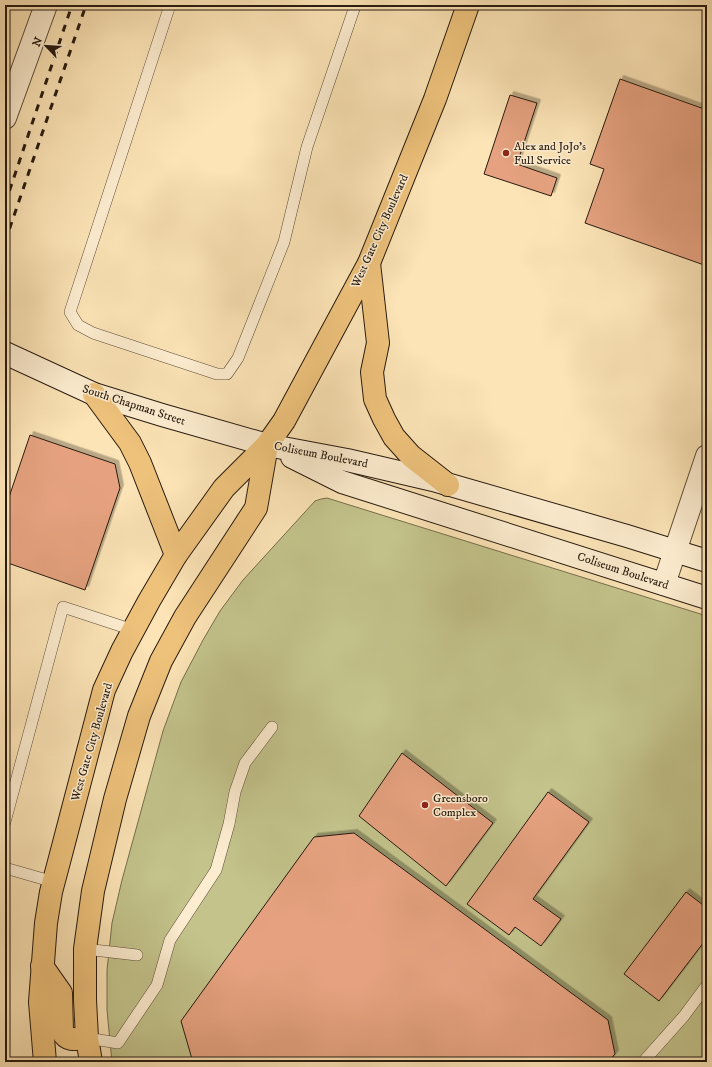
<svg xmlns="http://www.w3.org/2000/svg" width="712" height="1067" viewBox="0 0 712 1067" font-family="'IM FELL DW Pica',serif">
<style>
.green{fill:#c3c38b;stroke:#756e4d}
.building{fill:#e6a280;stroke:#271a0f;filter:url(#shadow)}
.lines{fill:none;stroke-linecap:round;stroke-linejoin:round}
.lane-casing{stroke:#5c4c39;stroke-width:12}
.street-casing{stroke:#5c4c39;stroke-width:24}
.secondary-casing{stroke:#271a0f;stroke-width:24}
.primary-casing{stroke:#271a0f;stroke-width:24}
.lane{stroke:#fdedd0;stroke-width:11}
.street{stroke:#fdedd0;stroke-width:22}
.secondary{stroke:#fdedd0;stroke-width:22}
.primary{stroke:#eec27b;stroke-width:22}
.rail{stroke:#271a0f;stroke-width:3;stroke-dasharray:7 7;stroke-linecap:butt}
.poi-dot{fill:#8f2418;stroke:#fdedd0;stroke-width:1.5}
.labels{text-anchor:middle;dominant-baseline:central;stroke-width:3;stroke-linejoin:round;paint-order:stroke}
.poi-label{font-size:12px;fill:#271a0f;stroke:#fdedd0;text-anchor:start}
.street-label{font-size:12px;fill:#271a0f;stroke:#fdedd0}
</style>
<defs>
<filter id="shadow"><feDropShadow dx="3.5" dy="-3.5" stdDeviation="0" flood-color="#0004"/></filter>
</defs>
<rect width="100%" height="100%" fill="#fce4b6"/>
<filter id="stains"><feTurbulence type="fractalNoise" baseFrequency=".005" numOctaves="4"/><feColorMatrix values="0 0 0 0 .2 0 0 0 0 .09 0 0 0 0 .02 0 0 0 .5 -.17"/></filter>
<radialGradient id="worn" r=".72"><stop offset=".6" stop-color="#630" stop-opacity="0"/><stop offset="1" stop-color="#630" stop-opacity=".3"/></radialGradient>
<path class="green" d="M 327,498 L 707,616 L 707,1062 L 112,1062 L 107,1010 L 107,970 L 112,923 L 122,880 L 163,731 L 181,682 L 203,640 L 220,611 L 243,580 L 315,501 L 321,499 Z"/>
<g class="building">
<path d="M 620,79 L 707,110 L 707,266 L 585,223 L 604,169 L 590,164 Z"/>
<path d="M 510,95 L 537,103 L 517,164 L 557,178 L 551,196 L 484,174 Z"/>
<path d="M 30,435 L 115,464 L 120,488 L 85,590 L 5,562 L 5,509 Z"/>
<path d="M 402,753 L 493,823 L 446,886 L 359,816 Z"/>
<path d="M 548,792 L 589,822 L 533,899 L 561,919 L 541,946 L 515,927 L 509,935 L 467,904 Z"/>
<path d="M 354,833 L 608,1020 L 615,1054 L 608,1062 L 196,1062 L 192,1059 L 181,1021 L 314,837 Z"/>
<path d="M 686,892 L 707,908 L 707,938 L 659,1001 L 624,974 Z"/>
</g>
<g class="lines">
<defs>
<g id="lane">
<path d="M 170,5 L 70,312 L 78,325 L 93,333 L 217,374 L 227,374 L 238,358 L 284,242 L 307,147 L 354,9 L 354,5"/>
<path d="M 5,822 L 63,607 L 133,630"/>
<path d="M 5,868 L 54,882"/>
<path d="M 85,949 L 137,955"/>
<path d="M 87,1038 L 118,1043 L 157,985 L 170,940 L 216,870 L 229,824 L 235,792 L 245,763 L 272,727"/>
<path d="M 643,1062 L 684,1016 L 707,985"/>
</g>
<g id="street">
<path d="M 5,118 L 46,5"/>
<path d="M 664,584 L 707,456"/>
</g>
<g id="secondary">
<path d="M 5,353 L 94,394 L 162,415 L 267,445 L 347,460 L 433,480 L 627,536 L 707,561"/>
<path d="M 292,457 L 342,482 L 707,598"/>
</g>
<g id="primary">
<path d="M 369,263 L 378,343 L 372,372 L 375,399 L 384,419 L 394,437 L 411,456 L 448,485"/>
<path d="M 94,394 L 130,443 L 140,463 L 176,555"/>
<path d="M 42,966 L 61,993 L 62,1031 C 67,1042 77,1039 87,1038"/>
<path d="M 45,1062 L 40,1002 L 46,923 L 51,892 L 60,858 L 104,690 L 122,651 L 149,601 L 176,555 L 224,488 L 267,445 L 284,421 L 369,263 L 435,99 L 468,5"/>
<path d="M 91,1062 L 87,1038 L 85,1000 L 85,949 L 93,891 L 115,799 L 139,716 L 161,661 L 185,617 L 256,508 L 267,445"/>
</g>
</defs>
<use href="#lane" class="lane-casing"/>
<use href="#street" class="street-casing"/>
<use href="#secondary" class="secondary-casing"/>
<use href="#primary" class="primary-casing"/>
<use href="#lane" class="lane"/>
<use href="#street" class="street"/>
<use href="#secondary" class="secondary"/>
<use href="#primary" class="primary"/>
<g class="rail">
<path d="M 5,204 L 72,5"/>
<path d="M 5,242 L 86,5"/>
</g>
</g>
<g class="poi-dot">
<circle cx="506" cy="153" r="4"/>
<circle cx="425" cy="805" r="4"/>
</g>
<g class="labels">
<g class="poi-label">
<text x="514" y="146">Alex and JoJo's<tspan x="514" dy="14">Full Service</tspan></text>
<text x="433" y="798">Greensboro<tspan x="433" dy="14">Complex</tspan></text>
</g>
<g class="street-label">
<text transform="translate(380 231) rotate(-66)">West Gate City Boulevard</text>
<text transform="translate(134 405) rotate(18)">South Chapman Street</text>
<text transform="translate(321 455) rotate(11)">Coliseum Boulevard</text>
<text transform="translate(623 571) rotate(18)">Coliseum Boulevard</text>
<text transform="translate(92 742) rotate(-74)">West Gate City Boulevard</text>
</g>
</g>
<rect width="712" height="1067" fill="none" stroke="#fce4b6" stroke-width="20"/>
<rect x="6" y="6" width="700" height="1055" fill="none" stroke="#271a0f" stroke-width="2"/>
<rect x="10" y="10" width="692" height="1047" fill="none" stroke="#271a0f"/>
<g transform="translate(46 46) rotate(295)" stroke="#fdedd0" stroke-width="3" paint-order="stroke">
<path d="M0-3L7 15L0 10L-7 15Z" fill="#271a0f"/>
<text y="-6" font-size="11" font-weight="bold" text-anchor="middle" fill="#271a0f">N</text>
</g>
<rect width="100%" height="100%" filter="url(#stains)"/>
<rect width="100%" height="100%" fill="url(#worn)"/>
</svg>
